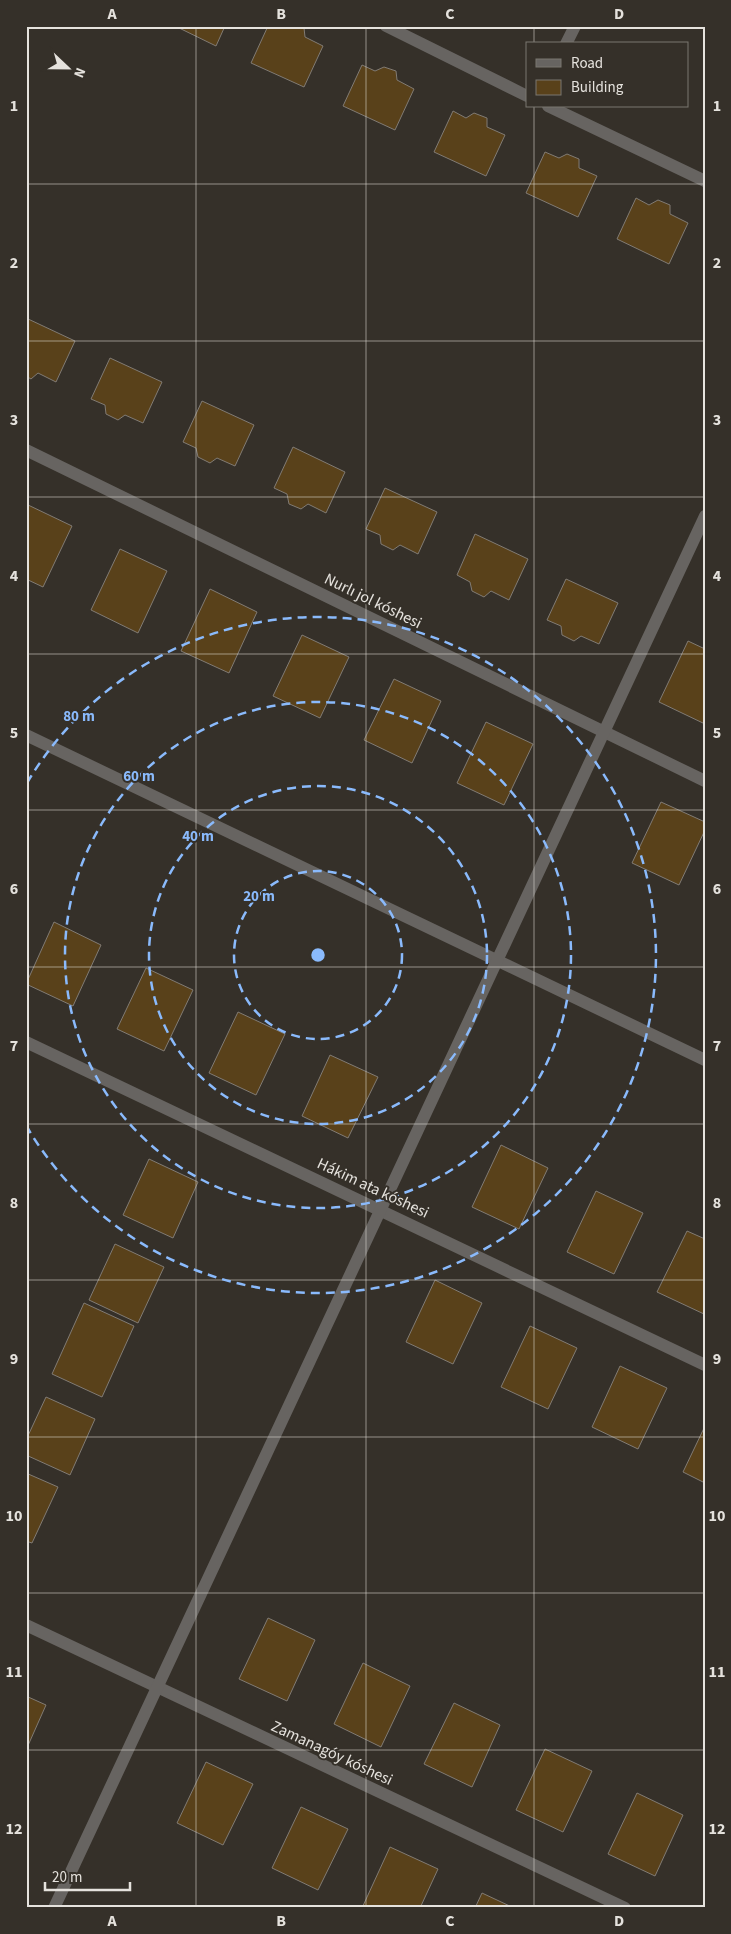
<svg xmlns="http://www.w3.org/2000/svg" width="731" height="1934" viewBox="0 0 731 1934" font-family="'Source Sans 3',sans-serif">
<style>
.building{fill:#59411a;stroke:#817b74}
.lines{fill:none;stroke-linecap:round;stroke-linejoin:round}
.lane{stroke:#676461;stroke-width:12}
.street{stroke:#676461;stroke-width:12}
.grid{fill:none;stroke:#e5e2dd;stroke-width:1;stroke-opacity:0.55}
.ring{fill:none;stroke:#8abafc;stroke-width:2.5;stroke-dasharray:9 6}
.labels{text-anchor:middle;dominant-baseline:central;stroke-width:4;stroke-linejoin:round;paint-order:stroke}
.street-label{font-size:16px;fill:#e5e2dd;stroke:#353029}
.centre{fill:#8abafc;stroke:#353029;stroke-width:2.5}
.ring-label{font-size:15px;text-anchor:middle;font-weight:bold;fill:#8abafc;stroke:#353029;stroke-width:4;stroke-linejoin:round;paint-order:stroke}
.neatline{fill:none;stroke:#e5e2dd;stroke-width:2}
.grid-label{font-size:16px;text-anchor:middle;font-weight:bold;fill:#e5e2dd}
</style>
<rect width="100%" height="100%" fill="#353029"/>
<g class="building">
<path d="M 175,26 L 225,26 L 216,46 Z"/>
<path d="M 268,26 L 284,28 L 299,26 L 304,28 L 305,37 L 323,46 L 304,87 L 251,63 Z"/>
<path d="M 362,65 L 375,71 L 384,67 L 396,71 L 397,80 L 414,89 L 395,130 L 343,106 Z"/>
<path d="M 453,111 L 466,118 L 474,113 L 487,118 L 487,127 L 505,135 L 486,176 L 434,152 Z"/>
<path d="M 545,152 L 559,158 L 567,154 L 579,159 L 579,168 L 597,176 L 578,217 L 526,193 Z"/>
<path d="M 636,198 L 649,205 L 658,200 L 670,205 L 670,214 L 688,223 L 669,264 L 617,239 Z"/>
<path d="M 26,318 L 75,341 L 56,382 L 38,373 L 31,379 L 26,376 Z"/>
<path d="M 110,358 L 162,382 L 143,423 L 125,415 L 118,420 L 106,414 L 105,405 L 91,399 Z"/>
<path d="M 202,401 L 254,425 L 235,466 L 217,458 L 210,463 L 198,457 L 196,448 L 183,442 Z"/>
<path d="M 293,447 L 345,472 L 326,513 L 308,504 L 301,509 L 289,504 L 287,494 L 274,488 Z"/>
<path d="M 385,488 L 437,512 L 418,554 L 400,545 L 393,550 L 381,544 L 380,535 L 366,529 Z"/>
<path d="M 26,504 L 72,526 L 43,587 L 26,579 Z"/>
<path d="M 475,534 L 528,559 L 509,600 L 491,591 L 484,597 L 472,591 L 470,582 L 457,575 Z"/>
<path d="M 120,549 L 167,571 L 138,633 L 91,610 Z"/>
<path d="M 566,579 L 618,603 L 599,644 L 581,636 L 574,641 L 562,635 L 561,626 L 547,620 Z"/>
<path d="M 210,589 L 257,612 L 229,673 L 181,651 Z"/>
<path d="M 302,635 L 349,657 L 320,718 L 273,696 Z"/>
<path d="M 688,641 L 705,649 L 705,724 L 659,702 Z"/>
<path d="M 394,679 L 441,701 L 412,763 L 364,740 Z"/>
<path d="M 486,722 L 533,744 L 504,805 L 457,783 Z"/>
<path d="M 661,802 L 705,822 L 705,830 L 679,885 L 632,863 Z"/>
<path d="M 54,922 L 101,945 L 73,1006 L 26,984 Z"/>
<path d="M 146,968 L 193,990 L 164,1051 L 117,1029 Z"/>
<path d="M 238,1012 L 285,1034 L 256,1095 L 209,1073 Z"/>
<path d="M 330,1055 L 378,1077 L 348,1138 L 302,1116 Z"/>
<path d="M 501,1145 L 548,1168 L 519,1229 L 472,1207 Z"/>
<path d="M 149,1159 L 198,1182 L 173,1238 L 123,1215 Z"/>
<path d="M 596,1191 L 643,1213 L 614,1274 L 567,1252 Z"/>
<path d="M 687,1231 L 705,1239 L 704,1314 L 657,1292 Z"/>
<path d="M 115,1244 L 164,1267 L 138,1323 L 89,1300 Z"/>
<path d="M 435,1280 L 482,1303 L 453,1364 L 406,1342 Z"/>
<path d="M 84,1303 L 134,1326 L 102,1397 L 52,1374 Z"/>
<path d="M 530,1326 L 577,1348 L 548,1409 L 501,1387 Z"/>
<path d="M 620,1366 L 667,1388 L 638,1449 L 592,1427 Z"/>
<path d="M 46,1397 L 95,1419 L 70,1475 L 26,1455 L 26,1440 Z"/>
<path d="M 705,1426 L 705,1483 L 683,1472 Z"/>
<path d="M 26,1473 L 58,1487 L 32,1543 L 26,1541 Z"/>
<path d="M 268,1618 L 315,1640 L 287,1701 L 239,1679 Z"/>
<path d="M 363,1663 L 410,1686 L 381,1747 L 334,1724 Z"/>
<path d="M 26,1696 L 46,1705 L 26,1750 Z"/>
<path d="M 454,1703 L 500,1725 L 472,1787 L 424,1764 Z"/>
<path d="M 545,1749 L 592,1771 L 563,1832 L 516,1810 Z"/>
<path d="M 206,1762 L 253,1784 L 223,1845 L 177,1823 Z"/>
<path d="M 637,1793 L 683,1815 L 655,1876 L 608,1854 Z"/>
<path d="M 301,1807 L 348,1829 L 318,1890 L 272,1868 Z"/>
<path d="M 390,1847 L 438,1869 L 420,1908 L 362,1908 Z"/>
<path d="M 482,1893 L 514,1908 L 475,1908 Z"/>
</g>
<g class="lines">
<path class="lane" d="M 26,735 L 705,1060"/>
<g class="street">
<path d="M 386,26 L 527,96"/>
<path d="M 566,44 L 575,26"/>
<path d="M 548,106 L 705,181"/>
<path d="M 26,450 L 705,781"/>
<path d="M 26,1042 L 705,1365"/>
<path d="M 26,1625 L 625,1908"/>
<path d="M 54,1908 L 705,516"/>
</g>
</g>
<path class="grid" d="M 196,26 L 196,1908M 366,26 L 366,1908M 534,26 L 534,44M 534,106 L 534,1908M 26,184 L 705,184M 26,341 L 705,341M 26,497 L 705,497M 26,654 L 705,654M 26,810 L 705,810M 26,967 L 705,967M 26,1124 L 705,1124M 26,1280 L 705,1280M 26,1437 L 705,1437M 26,1593 L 705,1593M 26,1750 L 705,1750"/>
<g class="ring">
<circle cx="318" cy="955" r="84"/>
<circle cx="318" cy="955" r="169"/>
<circle cx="318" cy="955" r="253"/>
<path d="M27 783A338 338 0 1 1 27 1127"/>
</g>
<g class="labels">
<g class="street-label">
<text transform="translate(373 601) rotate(26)">Nurlı jol kóshesi</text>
<text transform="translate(373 1188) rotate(25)">Hákim ata kóshesi</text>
<text transform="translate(332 1753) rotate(25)">Zamanagóy kóshesi</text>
</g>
</g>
<circle cx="318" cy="955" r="8" class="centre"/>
<g class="ring-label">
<text x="79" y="721">80 m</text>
<text x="139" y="781">60 m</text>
<text x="198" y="841">40 m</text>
<text x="259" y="901">20 m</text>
</g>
<rect width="731" height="1934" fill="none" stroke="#353029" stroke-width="55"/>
<rect x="526" y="42" width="162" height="65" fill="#353029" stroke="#7b7771"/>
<rect x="536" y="59" width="25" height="8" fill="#676461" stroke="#7b7771"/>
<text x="571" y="68" font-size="15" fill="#e5e2dd">Road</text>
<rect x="536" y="80" width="25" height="15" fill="#59411a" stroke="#7b7771"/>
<text x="571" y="92" font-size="15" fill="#e5e2dd">Building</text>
<g transform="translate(68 68) rotate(112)" stroke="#353029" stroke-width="4" paint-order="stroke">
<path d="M0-4L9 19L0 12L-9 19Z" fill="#e5e2dd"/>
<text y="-8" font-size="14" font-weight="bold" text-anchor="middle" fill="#e5e2dd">N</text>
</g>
<path d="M45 1882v8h85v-8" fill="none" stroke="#e5e2dd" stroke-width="2.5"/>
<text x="52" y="1882" font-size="15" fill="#e5e2dd" stroke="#353029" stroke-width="4" paint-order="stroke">20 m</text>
<rect x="28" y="28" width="676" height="1878" class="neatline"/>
<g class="grid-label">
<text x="112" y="19">A</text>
<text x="281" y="19">B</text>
<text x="450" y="19">C</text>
<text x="619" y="19">D</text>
<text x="14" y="111">1</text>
<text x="717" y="111">1</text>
<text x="14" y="268">2</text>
<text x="717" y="268">2</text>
<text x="14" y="425">3</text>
<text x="717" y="425">3</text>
<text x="14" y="581">4</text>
<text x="717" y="581">4</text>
<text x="14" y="738">5</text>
<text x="717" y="738">5</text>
<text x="14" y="894">6</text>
<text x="717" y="894">6</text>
<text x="14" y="1051">7</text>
<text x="717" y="1051">7</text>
<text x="14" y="1208">8</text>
<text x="717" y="1208">8</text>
<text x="14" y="1364">9</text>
<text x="717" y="1364">9</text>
<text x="14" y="1521">10</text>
<text x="717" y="1521">10</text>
<text x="14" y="1677">11</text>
<text x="717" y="1677">11</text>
<text x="14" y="1834">12</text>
<text x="717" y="1834">12</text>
<text x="112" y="1926">A</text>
<text x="281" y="1926">B</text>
<text x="450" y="1926">C</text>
<text x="619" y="1926">D</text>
</g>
</svg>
